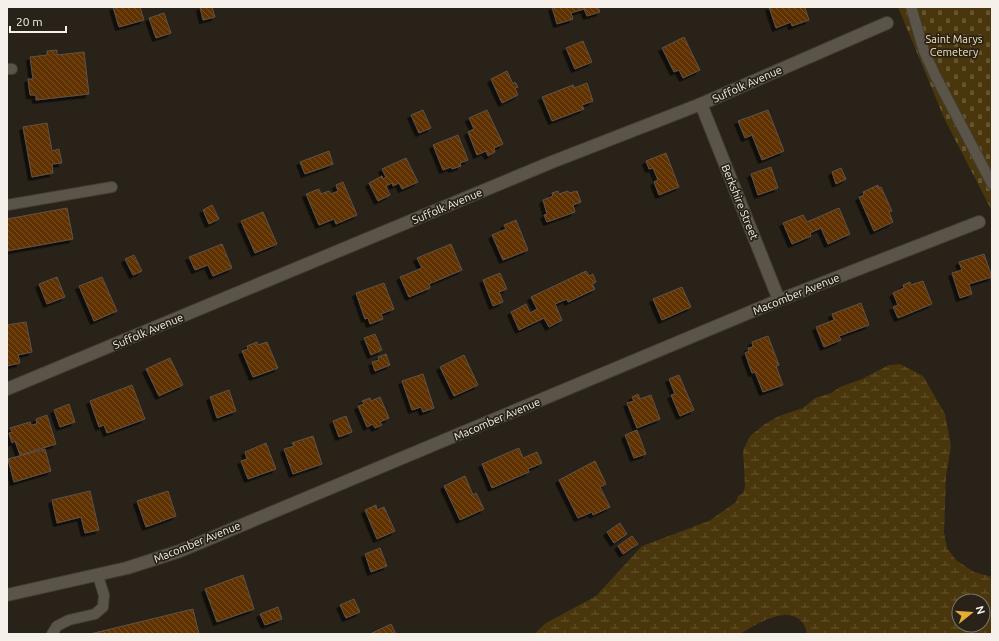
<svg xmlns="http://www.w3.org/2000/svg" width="999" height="641" viewBox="0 0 999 641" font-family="Ubuntu,sans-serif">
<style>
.wetland{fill:url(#wetland-marsh);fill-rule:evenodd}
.cemetery{fill:url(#cemetery-stones)}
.building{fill:url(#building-back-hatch);stroke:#5e524a;filter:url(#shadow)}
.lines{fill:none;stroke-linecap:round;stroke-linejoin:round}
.lane-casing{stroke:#433e37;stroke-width:12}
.street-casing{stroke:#433e37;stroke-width:14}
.lane{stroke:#5b5549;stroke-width:10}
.street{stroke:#5b5549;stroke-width:12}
.labels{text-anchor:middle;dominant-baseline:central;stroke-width:3.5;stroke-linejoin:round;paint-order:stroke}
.park-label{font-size:11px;fill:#fbe1ae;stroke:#282218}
.street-label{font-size:11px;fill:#f5f1ea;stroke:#282218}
</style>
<defs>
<pattern id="wetland-marsh" width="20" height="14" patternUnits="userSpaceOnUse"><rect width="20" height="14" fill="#49360c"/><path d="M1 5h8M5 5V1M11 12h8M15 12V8" fill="none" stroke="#645430"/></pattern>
<pattern id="cemetery-stones" width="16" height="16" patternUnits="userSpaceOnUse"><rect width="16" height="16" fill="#49360c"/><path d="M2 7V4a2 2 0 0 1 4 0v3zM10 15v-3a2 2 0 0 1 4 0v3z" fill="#645430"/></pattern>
<pattern id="building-back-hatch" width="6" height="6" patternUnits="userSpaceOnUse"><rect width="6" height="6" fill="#613100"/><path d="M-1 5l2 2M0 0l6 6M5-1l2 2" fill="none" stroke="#784f25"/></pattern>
<filter id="shadow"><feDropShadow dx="-3.5" dy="3.5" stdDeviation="0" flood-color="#0009"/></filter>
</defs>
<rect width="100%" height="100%" fill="#282218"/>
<path class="wetland" d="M 889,365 L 900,364 L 923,376 L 945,414 L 951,446 L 946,476 L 944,533 L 947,548 L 956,560 L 974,572 L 992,577 L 992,634 L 807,634 C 806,630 805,625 802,622 C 787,604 755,625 740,634 L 534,634 L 546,623 L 596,596 L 642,546 L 709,521 L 736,502 L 738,496 L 743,493 L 745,486 L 743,450 L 750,436 L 765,424 L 779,416 L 803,408 L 815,398 L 831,393 L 840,387 L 862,379 ZM 959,601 L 983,601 L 983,625 L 959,625 Z"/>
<path class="cemetery" d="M 898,7 L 992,7 L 992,211 L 945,120 Z"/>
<g class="building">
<path d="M 113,7 L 140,7 L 144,20 L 119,27 Z"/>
<path d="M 200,7 L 212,7 L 215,17 L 203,20 Z"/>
<path d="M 552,7 L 598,7 L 600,12 L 587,16 L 584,9 L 571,13 L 573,19 L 557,24 Z"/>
<path d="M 769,7 L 808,7 L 805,8 L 809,20 L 792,26 L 791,22 L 776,28 Z"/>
<path d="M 164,13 L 171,33 L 156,38 L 149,18 Z"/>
<path d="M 684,37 L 700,70 L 683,78 L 679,70 L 674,72 L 662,48 Z"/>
<path d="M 583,41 L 592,62 L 575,69 L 566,48 Z"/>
<path d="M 57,50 L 57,55 L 84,52 L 89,94 L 36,100 L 36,95 L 30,95 L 28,79 L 33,79 L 30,57 L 47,55 L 47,51 Z"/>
<path d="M 507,71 L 513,84 L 515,82 L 518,87 L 515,88 L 518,95 L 502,103 L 491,79 Z"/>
<path d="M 587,83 L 593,101 L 582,105 L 584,109 L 552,121 L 542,97 L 573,85 L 574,88 Z"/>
<path d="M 423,110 L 431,128 L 419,133 L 411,115 Z"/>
<path d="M 487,110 L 503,144 L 494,148 L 495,152 L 488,156 L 486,151 L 477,155 L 468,132 L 474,129 L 469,118 Z"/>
<path d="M 768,110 L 784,151 L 762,160 L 752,135 L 745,138 L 738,121 Z"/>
<path d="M 47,123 L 52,151 L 59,149 L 62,163 L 52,164 L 53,173 L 32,177 L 23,127 Z"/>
<path d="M 458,135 L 468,160 L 460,163 L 461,166 L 452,169 L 451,167 L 443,170 L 433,145 Z"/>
<path d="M 329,151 L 333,164 L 305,174 L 300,162 Z"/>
<path d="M 666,153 L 679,187 L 659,195 L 654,182 L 658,180 L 653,168 L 649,169 L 646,161 Z"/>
<path d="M 406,158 L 418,182 L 402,189 L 399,183 L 393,186 L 392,183 L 386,186 L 390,195 L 378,201 L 369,183 L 382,176 L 383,179 L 386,177 L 382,169 Z"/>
<path d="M 771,167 L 778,188 L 758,195 L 751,174 Z"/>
<path d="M 841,168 L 846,179 L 836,184 L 832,172 Z"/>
<path d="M 343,182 L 357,215 L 336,224 L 334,219 L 319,225 L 306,194 L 319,189 L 321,194 L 329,191 L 331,194 L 338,191 L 336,185 Z"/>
<path d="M 878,185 L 879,188 L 881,187 L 892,211 L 889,212 L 893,222 L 874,231 L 859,197 L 864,195 L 863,192 Z"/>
<path d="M 558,191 L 559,194 L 568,191 L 569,193 L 577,191 L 581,202 L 573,205 L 575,212 L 547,222 L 544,215 L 547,214 L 543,200 L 553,196 L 552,193 Z"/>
<path d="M 212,205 L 219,219 L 209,224 L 203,210 Z"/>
<path d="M 67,208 L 73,239 L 7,251 L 7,219 Z"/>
<path d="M 839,208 L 850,234 L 828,244 L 821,228 L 810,233 L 811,236 L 792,244 L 783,223 L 803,215 L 807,222 Z"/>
<path d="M 263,212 L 277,244 L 255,253 L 241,221 Z"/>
<path d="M 516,220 L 528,250 L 503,260 L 492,235 L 506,229 L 504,225 Z"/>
<path d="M 222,244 L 232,268 L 213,276 L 208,265 L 195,270 L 189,257 Z"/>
<path d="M 451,244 L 462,270 L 429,284 L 430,288 L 409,297 L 400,277 L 422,268 L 417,258 Z"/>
<path d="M 984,254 L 992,277 L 969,284 L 972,294 L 960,298 L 952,273 L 962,270 L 959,262 Z"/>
<path d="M 134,255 L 142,271 L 133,275 L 125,259 Z"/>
<path d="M 586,271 L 589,276 L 593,274 L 596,282 L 592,284 L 595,289 L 568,302 L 567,299 L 555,304 L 562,320 L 549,327 L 544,318 L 519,330 L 511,312 L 526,304 L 530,313 L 537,309 L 531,297 Z"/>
<path d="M 500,273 L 507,289 L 499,292 L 503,302 L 493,306 L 483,280 Z"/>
<path d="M 57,277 L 65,297 L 47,304 L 39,284 Z"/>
<path d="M 102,277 L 117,311 L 94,321 L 79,286 Z"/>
<path d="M 923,281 L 932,304 L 898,318 L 893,307 L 898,305 L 893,293 L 904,288 L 903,285 L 910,282 L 911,285 Z"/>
<path d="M 384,283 L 394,309 L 381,314 L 383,319 L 370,324 L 368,318 L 365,319 L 356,293 Z"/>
<path d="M 682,287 L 691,307 L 662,320 L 653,299 Z"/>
<path d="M 861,303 L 869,325 L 839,336 L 841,340 L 824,347 L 816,327 L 834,320 L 832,314 Z"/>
<path d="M 26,322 L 32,352 L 18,355 L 20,363 L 7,366 L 7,325 Z"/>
<path d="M 375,334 L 382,350 L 371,355 L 364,338 Z"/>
<path d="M 768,336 L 779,365 L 776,366 L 783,385 L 763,392 L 755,372 L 752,373 L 745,353 L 749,351 L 748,348 L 753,347 L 752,342 Z"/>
<path d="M 257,342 L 258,345 L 267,342 L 278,368 L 253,377 L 242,351 L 248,349 L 247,346 Z"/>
<path d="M 386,354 L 390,365 L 375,371 L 372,362 L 379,360 L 378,357 Z"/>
<path d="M 464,355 L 478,385 L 454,396 L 440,367 Z"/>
<path d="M 170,358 L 183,385 L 159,396 L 146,369 Z"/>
<path d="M 423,374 L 434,408 L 423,412 L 421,407 L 412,410 L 402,381 Z"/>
<path d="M 679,375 L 694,410 L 680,416 L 671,395 L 675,394 L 669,379 Z"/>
<path d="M 132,385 L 145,419 L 107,433 L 104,425 L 99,427 L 90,401 Z"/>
<path d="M 229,390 L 236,411 L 217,418 L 210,397 Z"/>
<path d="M 638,394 L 640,399 L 651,395 L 660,419 L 637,428 L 627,403 L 634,401 L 632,397 Z"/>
<path d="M 380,397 L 389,418 L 380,422 L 382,425 L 375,428 L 373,424 L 367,427 L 358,406 L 364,404 L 362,401 L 370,398 L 371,401 Z"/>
<path d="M 69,404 L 75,422 L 60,427 L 54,410 Z"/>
<path d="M 47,415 L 56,444 L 20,455 L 15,441 L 12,443 L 9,433 L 12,432 L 10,428 L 30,422 L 31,425 L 37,424 L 36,419 Z"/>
<path d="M 346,416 L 352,432 L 339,437 L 333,421 Z"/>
<path d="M 637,430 L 646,454 L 634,458 L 625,435 Z"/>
<path d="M 313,436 L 322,464 L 293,474 L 284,449 L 294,446 L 292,443 Z"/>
<path d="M 266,443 L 276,469 L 248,479 L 241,461 L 247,459 L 245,452 Z"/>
<path d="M 519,448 L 523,458 L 537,452 L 542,463 L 528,469 L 529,472 L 492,488 L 482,464 Z"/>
<path d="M 45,449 L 51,471 L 14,482 L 8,459 Z"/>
<path d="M 595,461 L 606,484 L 600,487 L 610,507 L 593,515 L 592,512 L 578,518 L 559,480 Z"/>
<path d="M 465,476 L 473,495 L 476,493 L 484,509 L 460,520 L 444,486 Z"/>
<path d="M 90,491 L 99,530 L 85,533 L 81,517 L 57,523 L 52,500 Z"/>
<path d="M 168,491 L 176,516 L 146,527 L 137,501 Z"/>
<path d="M 376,505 L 377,510 L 384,507 L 395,531 L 377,539 L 365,510 Z"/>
<path d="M 620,523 L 627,534 L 614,543 L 607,532 Z"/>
<path d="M 632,536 L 638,544 L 623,554 L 618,546 Z"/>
<path d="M 380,548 L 387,566 L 371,572 L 365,554 Z"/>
<path d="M 243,575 L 254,609 L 217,622 L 205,589 Z"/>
<path d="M 354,599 L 360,612 L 346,618 L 340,605 Z"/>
<path d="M 278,607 L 282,619 L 265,625 L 260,614 Z"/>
<path d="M 193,609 L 199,634 L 90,634 Z"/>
<path d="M 391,624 L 396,634 L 370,634 Z"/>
</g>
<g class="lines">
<defs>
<g id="lane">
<path d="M 911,7 L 924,51 L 935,75 L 992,184"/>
<path d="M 7,69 L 12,69"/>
<path d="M 7,205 L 112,187"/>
<path d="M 52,634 L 57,626 L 69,620 L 95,614 L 103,607 L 104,595 L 98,576"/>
</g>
<g id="street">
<path d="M 701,104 L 779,300"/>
<path d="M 7,389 L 552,162 L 701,104 L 887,23"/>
<path d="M 7,595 L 127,568 L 180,551 L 779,300 L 979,222"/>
</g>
</defs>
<use href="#lane" class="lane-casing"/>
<use href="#street" class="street-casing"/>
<use href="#lane" class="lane"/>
<use href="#street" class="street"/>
</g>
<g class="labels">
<g class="park-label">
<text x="954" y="39">Saint Marys<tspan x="954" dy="13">Cemetery</tspan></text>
</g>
<g class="street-label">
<text transform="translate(747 84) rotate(-24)">Suffolk Avenue</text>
<text transform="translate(740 202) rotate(68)">Berkshire Street</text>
<text transform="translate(447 206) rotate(-23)">Suffolk Avenue</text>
<text transform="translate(796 294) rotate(-22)">Macomber Avenue</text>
<text transform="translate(148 331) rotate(-23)">Suffolk Avenue</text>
<text transform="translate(497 419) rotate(-23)">Macomber Avenue</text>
<text transform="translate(197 542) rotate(-22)">Macomber Avenue</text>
</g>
</g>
<rect width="999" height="641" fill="none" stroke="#f5f1ea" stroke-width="16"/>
<g transform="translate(971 613) rotate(73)"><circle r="19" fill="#282218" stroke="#7a756c"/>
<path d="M0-3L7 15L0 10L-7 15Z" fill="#e4ad35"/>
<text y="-6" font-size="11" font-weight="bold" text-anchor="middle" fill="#f5f1ea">N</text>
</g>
<path d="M10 26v6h56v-6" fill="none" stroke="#f5f1ea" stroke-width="2"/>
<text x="16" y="26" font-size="12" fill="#f5f1ea" stroke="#282218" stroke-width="3" paint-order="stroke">20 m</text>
</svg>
